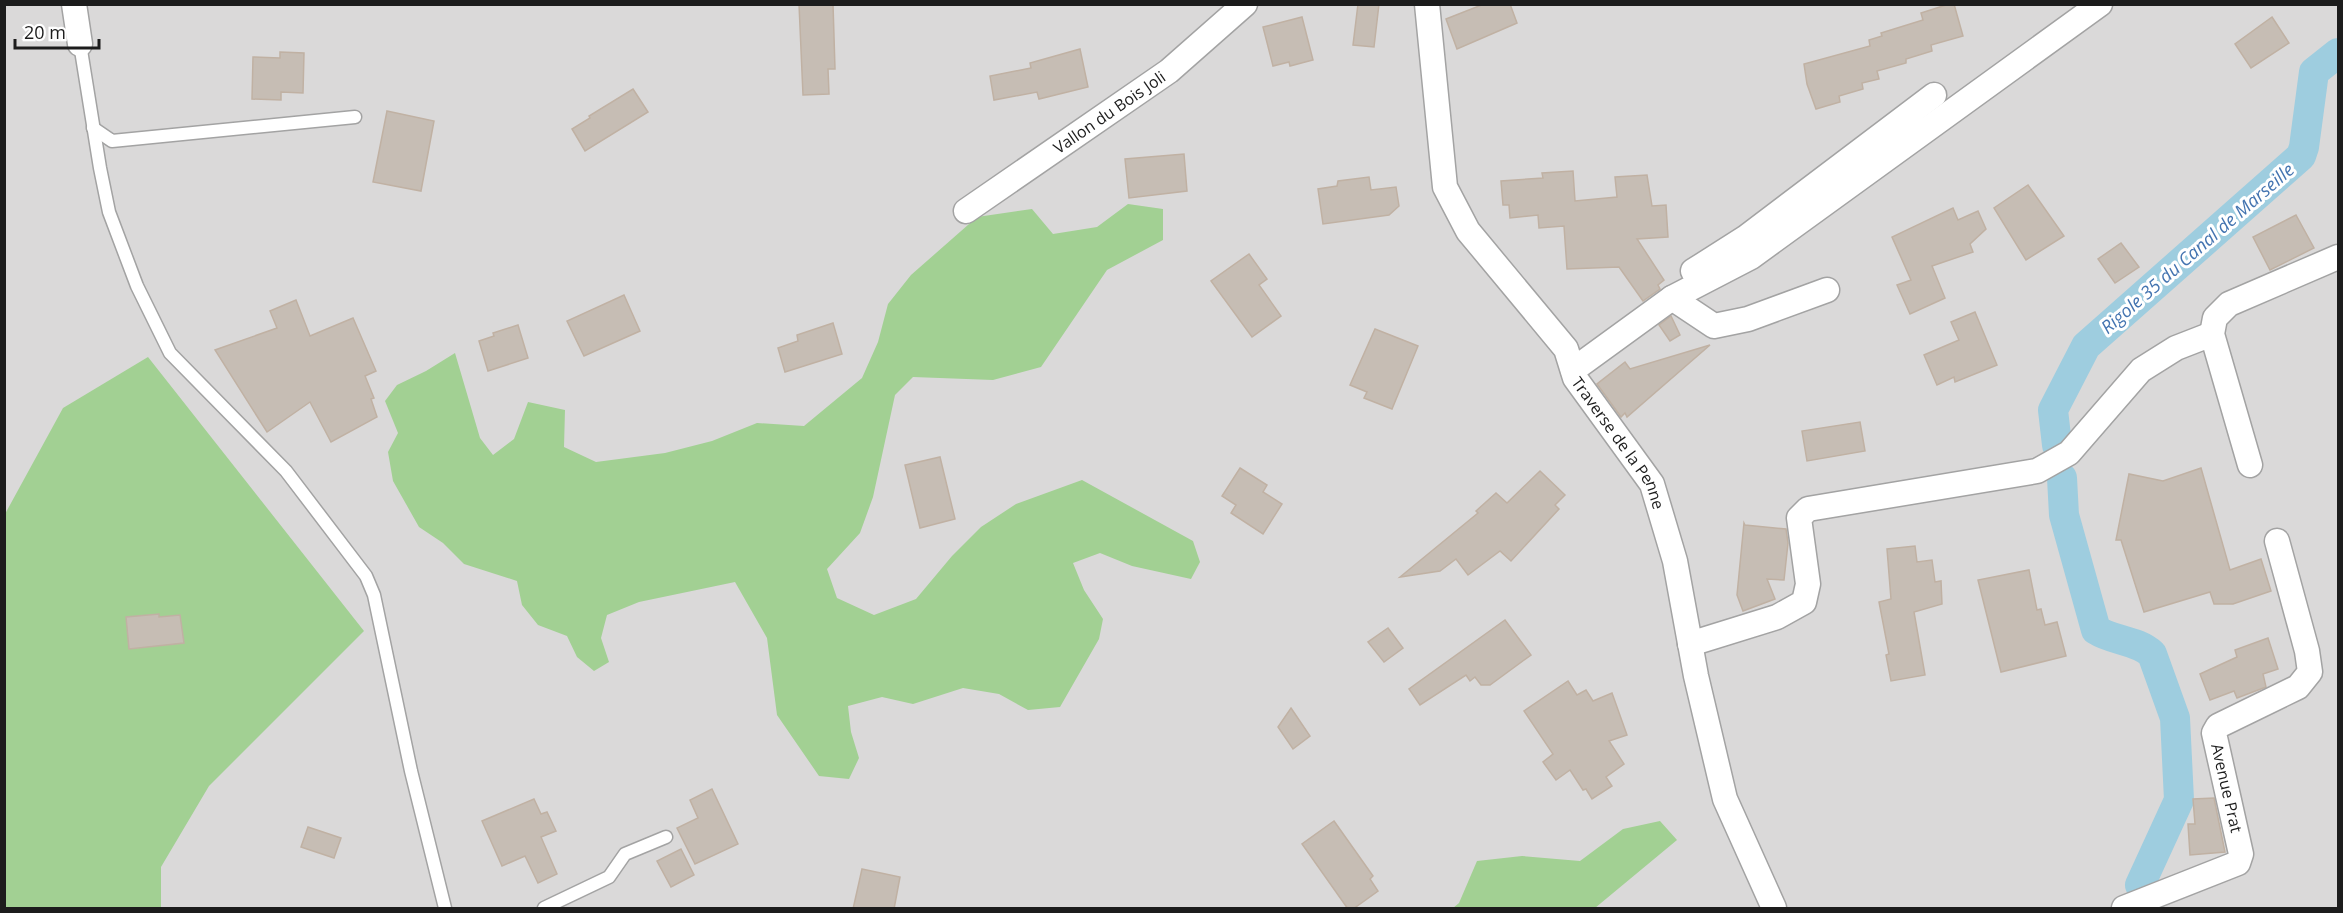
<svg xmlns="http://www.w3.org/2000/svg" width="2343" height="913" viewBox="0 0 2343 913" font-family="'Open Sans',sans-serif">
<style>
.residential{fill:#dad9d9}
.forest{fill:#a2d093}
.lines{fill:none;stroke-linecap:round;stroke-linejoin:round}
.canal{stroke:#9ecddf;stroke-width:30}
.building{fill:#c6bdb4;stroke:#c0b1a3;stroke-width:1.5}
.lane-casing{stroke:#a3a3a3;stroke-width:15}
.street-casing{stroke:#a3a3a3;stroke-width:27}
.lane{stroke:#fff;stroke-width:12}
.street{stroke:#fff;stroke-width:24}
.labels{text-anchor:middle;dominant-baseline:central;stroke-width:6;stroke-linejoin:round;paint-order:stroke}
.street-label{font-size:16px;fill:#1c1c1c;stroke:#fff}
.water-label{font-size:18px;font-style:italic;fill:#4474b0;stroke:#fff}
</style>
<rect width="100%" height="100%" fill="#eeeae1"/>
<rect class="residential" x="5" y="5" width="2333" height="903"/>
<g class="forest">
<path d="M 1128,204 L 1163,209 L 1163,240 L 1107,270 L 1041,367 L 993,380 L 913,377 L 895,395 L 873,497 L 860,533 L 827,569 L 837,598 L 874,615 L 916,599 L 952,556 L 981,527 L 1016,504 L 1082,480 L 1193,541 L 1200,562 L 1191,579 L 1132,566 L 1100,553 L 1073,563 L 1084,590 L 1103,619 L 1099,639 L 1060,707 L 1028,710 L 999,694 L 963,688 L 913,704 L 882,697 L 848,706 L 851,732 L 859,758 L 849,779 L 819,776 L 777,715 L 767,638 L 735,582 L 639,602 L 607,615 L 601,638 L 609,662 L 594,671 L 577,657 L 567,636 L 538,625 L 522,605 L 517,581 L 464,564 L 443,543 L 419,527 L 393,481 L 388,452 L 398,433 L 385,401 L 397,385 L 426,371 L 455,353 L 480,438 L 493,455 L 514,439 L 528,402 L 565,410 L 564,447 L 596,462 L 665,453 L 712,441 L 757,423 L 804,426 L 862,378 L 878,342 L 888,304 L 911,275 L 977,217 L 1032,209 L 1053,234 L 1097,227 Z"/>
<path d="M 148,357 L 364,631 L 209,786 L 161,867 L 161,908 L 5,908 L 5,514 L 63,408 Z"/>
<path d="M 1660,821 L 1677,840 L 1595,908 L 1453,908 L 1459,903 L 1477,861 L 1522,856 L 1580,861 L 1623,829 Z"/>
</g>
<g class="lines">
<g class="canal">
<path d="M 2057,445 L 2053,410 L 2086,346 L 2301,156 L 2304,147 L 2314,72 L 2338,53"/>
<path d="M 2062,478 L 2064,515 L 2096,630 C 2113,641 2137,640 2152,654 L 2175,718 L 2179,800 L 2140,885"/>
</g>
</g>
<g class="building">
<path d="M 799,4 L 833,4 L 835,69 L 828,69 L 829,94 L 803,95 Z"/>
<path d="M 1358,4 L 1379,4 L 1374,47 L 1353,45 Z"/>
<path d="M 1484,4 L 1510,4 L 1517,23 L 1457,49 L 1446,19 Z"/>
<path d="M 1949,4 L 1954,4 L 1963,36 L 1931,45 L 1932,51 L 1906,59 L 1906,63 L 1877,71 L 1879,79 L 1862,83 L 1863,89 L 1839,96 L 1840,102 L 1816,109 L 1807,84 L 1804,64 L 1870,46 L 1869,40 L 1882,36 L 1881,33 L 1923,20 L 1921,13 Z"/>
<path d="M 1302,17 L 1313,60 L 1290,66 L 1289,62 L 1273,66 L 1263,27 Z"/>
<path d="M 2272,17 L 2289,43 L 2251,68 L 2235,44 Z"/>
<path d="M 1080,49 L 1088,87 L 1039,99 L 1037,92 L 994,100 L 990,76 L 1031,68 L 1030,63 Z"/>
<path d="M 280,52 L 304,53 L 303,93 L 281,92 L 281,100 L 252,99 L 253,57 L 280,58 Z"/>
<path d="M 633,89 L 648,112 L 585,151 L 572,129 L 590,118 L 589,116 Z"/>
<path d="M 387,111 L 434,121 L 421,191 L 373,182 Z"/>
<path d="M 1184,154 L 1187,191 L 1129,198 L 1125,159 Z"/>
<path d="M 1573,171 L 1575,201 L 1617,197 L 1615,177 L 1647,175 L 1652,206 L 1666,205 L 1668,237 L 1637,239 L 1664,280 L 1658,285 L 1660,289 L 1643,301 L 1619,267 L 1567,269 L 1564,226 L 1539,228 L 1538,215 L 1510,218 L 1509,205 L 1503,205 L 1501,181 L 1543,178 L 1542,173 Z"/>
<path d="M 1369,177 L 1371,190 L 1396,187 L 1399,206 L 1389,215 L 1323,224 L 1318,189 L 1337,186 L 1338,181 Z"/>
<path d="M 2028,185 L 2064,236 L 2026,260 L 1994,208 Z"/>
<path d="M 1953,208 L 1958,220 L 1978,211 L 1986,229 L 1970,244 L 1973,252 L 1932,266 L 1945,298 L 1910,314 L 1897,285 L 1911,280 L 1892,237 Z"/>
<path d="M 2296,215 L 2314,248 L 2270,270 L 2253,237 Z"/>
<path d="M 2121,243 L 2139,267 L 2115,283 L 2098,259 Z"/>
<path d="M 1249,254 L 1267,279 L 1259,285 L 1281,316 L 1252,337 L 1211,281 Z"/>
<path d="M 624,295 L 640,331 L 584,356 L 567,321 Z"/>
<path d="M 296,300 L 310,336 L 353,318 L 376,371 L 365,376 L 374,398 L 371,399 L 377,417 L 331,442 L 310,402 L 267,432 L 215,350 L 277,328 L 270,311 Z"/>
<path d="M 1975,312 L 1997,365 L 1955,382 L 1954,377 L 1937,385 L 1924,355 L 1959,340 L 1951,322 Z"/>
<path d="M 1671,316 L 1680,335 L 1670,341 L 1659,325 Z"/>
<path d="M 833,323 L 842,354 L 785,372 L 778,348 L 798,341 L 797,335 Z"/>
<path d="M 518,325 L 528,358 L 488,371 L 479,341 L 494,336 L 493,333 Z"/>
<path d="M 1375,329 L 1418,346 L 1392,409 L 1364,398 L 1367,392 L 1350,385 Z"/>
<path d="M 1710,345 L 1627,417 L 1625,413 L 1621,417 L 1597,384 L 1625,362 L 1630,369 Z"/>
<path d="M 1860,422 L 1865,451 L 1807,461 L 1802,431 Z"/>
<path d="M 940,457 L 955,519 L 920,528 L 905,465 Z"/>
<path d="M 1240,468 L 1267,485 L 1263,492 L 1282,504 L 1263,534 L 1231,513 L 1236,505 L 1222,496 Z"/>
<path d="M 2201,468 L 2230,570 L 2261,559 L 2271,591 L 2233,604 L 2214,604 L 2210,592 L 2144,612 L 2121,540 L 2116,540 L 2129,474 L 2163,481 Z"/>
<path d="M 1540,471 L 1565,495 L 1555,505 L 1559,509 L 1511,561 L 1500,551 L 1468,575 L 1456,559 L 1440,571 L 1400,577 L 1478,513 L 1476,511 L 1496,493 L 1507,503 Z"/>
<path d="M 1744,523 L 1745,525 L 1786,529 L 1788,543 L 1784,580 L 1767,579 L 1775,599 L 1743,611 L 1737,595 Z"/>
<path d="M 1915,546 L 1917,562 L 1932,560 L 1935,582 L 1941,581 L 1942,604 L 1914,612 L 1925,675 L 1891,681 L 1886,655 L 1889,654 L 1879,602 L 1891,599 L 1887,549 Z"/>
<path d="M 2029,570 L 2037,610 L 2041,609 L 2045,625 L 2057,622 L 2066,656 L 2001,672 L 1978,580 Z"/>
<path d="M 159,614 L 159,617 L 180,615 L 184,643 L 129,649 L 126,617 Z"/>
<path d="M 1505,620 L 1531,655 L 1490,685 L 1481,685 L 1475,677 L 1470,681 L 1466,675 L 1420,705 L 1409,689 Z"/>
<path d="M 1388,628 L 1403,648 L 1384,662 L 1368,642 Z"/>
<path d="M 2268,638 L 2278,669 L 2263,674 L 2266,687 L 2237,698 L 2234,691 L 2210,700 L 2200,674 L 2237,657 L 2235,650 Z"/>
<path d="M 1568,681 L 1577,695 L 1586,690 L 1593,701 L 1612,693 L 1627,735 L 1609,741 L 1624,764 L 1606,777 L 1612,786 L 1592,799 L 1586,789 L 1583,790 L 1570,770 L 1556,780 L 1543,762 L 1553,754 L 1524,711 Z"/>
<path d="M 1291,708 L 1310,736 L 1293,749 L 1278,727 Z"/>
<path d="M 712,789 L 738,844 L 695,864 L 677,828 L 698,818 L 690,800 Z"/>
<path d="M 2214,798 L 2225,852 L 2190,855 L 2188,824 L 2195,824 L 2193,799 Z"/>
<path d="M 534,799 L 541,814 L 547,812 L 556,831 L 541,837 L 557,874 L 538,883 L 525,856 L 502,866 L 482,821 Z"/>
<path d="M 1334,821 L 1373,876 L 1370,879 L 1378,891 L 1353,909 L 1348,909 L 1302,844 Z"/>
<path d="M 308,827 L 341,838 L 334,858 L 301,847 Z"/>
<path d="M 681,849 L 694,875 L 671,887 L 657,861 Z"/>
<path d="M 862,869 L 900,877 L 894,909 L 853,909 Z"/>
</g>
<g class="lines">
<defs>
<g id="lane">
<path d="M 80,44 L 100,168 L 109,212 L 137,286 L 170,353 L 286,471 L 366,576 L 374,595 L 411,771 L 445,908"/>
<path d="M 93,128 L 112,141 L 355,117"/>
<path d="M 544,908 L 609,877 L 625,854 L 666,837"/>
</g>
<g id="street">
<path d="M 74,4 L 80,44"/>
<path id="s1" d="M 1427,4 L 1445,187 L 1468,231 L 1566,349 L 1575,378 L 1652,484 L 1675,561 L 1696,676 L 1725,799 L 1774,908"/>
<path id="s2" d="M 966,211 L 1169,71 L 1245,4"/>
<path d="M 1693,271 L 1745,238 L 1934,95"/>
<path d="M 1672,298 L 1714,326 L 1748,319 L 1827,290"/>
<path d="M 1573,370 L 1672,298 L 1751,257 L 2100,4"/>
<path d="M 2250,465 L 2212,334 L 2215,318 L 2229,304 L 2338,257"/>
<path d="M 1690,644 L 1777,617 L 1804,602 L 1808,584 L 1799,518 L 1808,509 L 2037,471 L 2069,453 L 2141,370 L 2176,348 L 2212,334"/>
<path d="M 2124,908 L 2238,863 L 2241,854 L 2214,733 L 2218,726 L 2298,687 L 2310,672 L 2307,651 L 2277,541"/>
</g>
</defs>
<use href="#lane" class="lane-casing"/>
<use href="#street" class="street-casing"/>
<use href="#lane" class="lane"/>
<use href="#street" class="street"/>
</g>
<g class="labels">
<g class="street-label">
<text stroke="none"><textPath href="#s2" startOffset="174">Vallon du Bois Joli</textPath></text>
<text stroke="none"><textPath href="#s1" startOffset="496">Traverse de la Penne</textPath></text>
<text transform="translate(2227 788) rotate(77)">Avenue Prat</text>
</g>
<g class="water-label">
<text transform="translate(2197 248) rotate(-41)">Rigole 35 du Canal de Marseille</text>
</g>
</g>
<rect width="2343" height="913" fill="none" stroke="#1c1c1c" stroke-width="12"/>
<path d="M15 39v9h84v-9" fill="none" stroke="#1c1c1c" stroke-width="3"/>
<text x="24" y="39" font-size="18" fill="#1c1c1c" stroke="#ffffff" stroke-width="4.5" paint-order="stroke">20 m</text>
</svg>
